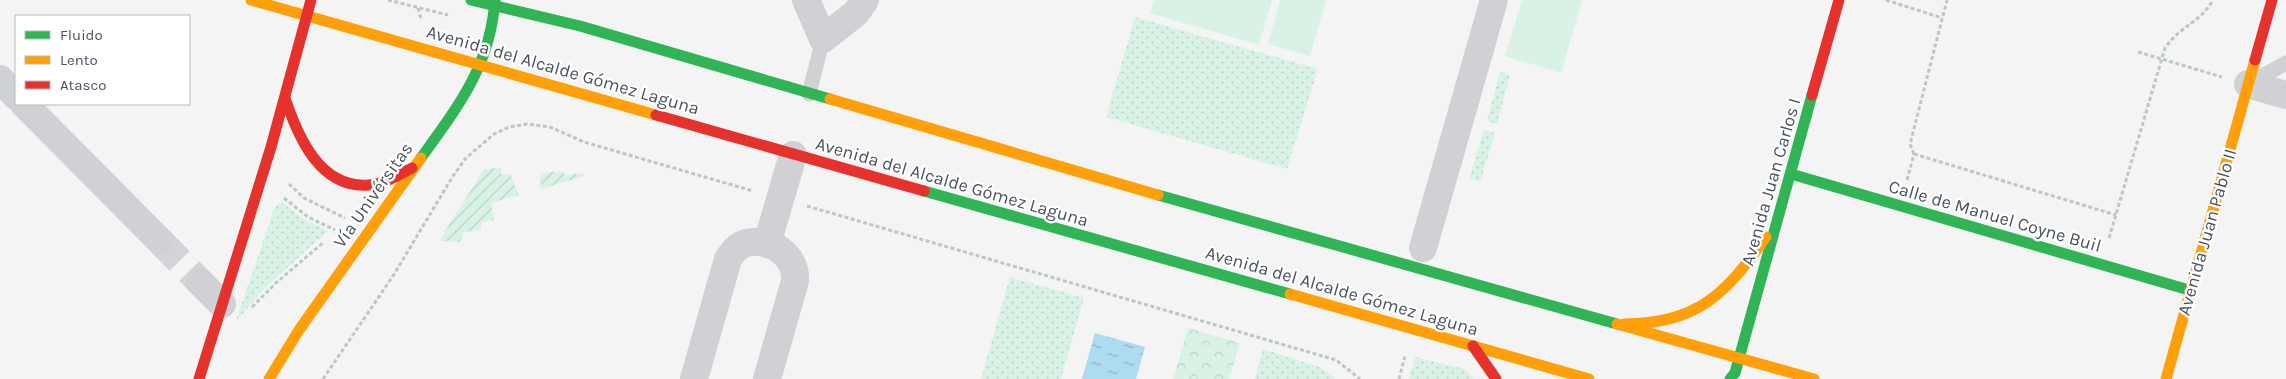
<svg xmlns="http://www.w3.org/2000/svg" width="2286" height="379" viewBox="0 0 2286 379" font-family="Karla,sans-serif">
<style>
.grass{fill:url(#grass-dots)}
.park{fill:url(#park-crowns)}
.garden{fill:url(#garden-furrows)}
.pitch{fill:#d8f3e6}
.water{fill:url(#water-ripples)}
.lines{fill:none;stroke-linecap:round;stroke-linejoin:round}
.street-tunnel{stroke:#d2d4d7;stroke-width:28;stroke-dasharray:28 14;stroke-linecap:butt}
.path{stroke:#bcc8c6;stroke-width:3;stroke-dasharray:4 2.5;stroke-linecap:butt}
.lane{stroke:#cfd1d4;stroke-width:15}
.street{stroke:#cfd1d4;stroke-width:28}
.fast{stroke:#30b455;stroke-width:11}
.slow{stroke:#ff9f0a;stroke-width:11}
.jam{stroke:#e5322d;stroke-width:11}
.labels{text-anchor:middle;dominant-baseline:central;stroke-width:4.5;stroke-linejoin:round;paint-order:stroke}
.street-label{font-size:18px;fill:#495361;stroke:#fff}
</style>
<defs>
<pattern id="grass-dots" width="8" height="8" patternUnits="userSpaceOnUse" patternTransform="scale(1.25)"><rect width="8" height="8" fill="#d8f3e6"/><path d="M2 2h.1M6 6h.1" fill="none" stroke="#bbd2c8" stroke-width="1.8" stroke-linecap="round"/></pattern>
<pattern id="park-crowns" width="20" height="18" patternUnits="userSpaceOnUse" patternTransform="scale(1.25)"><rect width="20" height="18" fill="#d8f3e6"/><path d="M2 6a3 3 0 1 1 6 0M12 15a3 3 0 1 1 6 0" fill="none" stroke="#bbd2c8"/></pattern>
<pattern id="garden-furrows" width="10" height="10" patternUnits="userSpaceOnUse" patternTransform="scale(1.25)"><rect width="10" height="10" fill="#d8f3e6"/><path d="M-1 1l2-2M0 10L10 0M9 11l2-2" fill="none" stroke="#bbd2c8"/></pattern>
<pattern id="water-ripples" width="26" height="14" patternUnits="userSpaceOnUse" patternTransform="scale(1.25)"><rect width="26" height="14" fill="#addbf0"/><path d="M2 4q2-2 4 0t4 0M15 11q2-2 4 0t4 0" fill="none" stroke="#8fb4c6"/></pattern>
</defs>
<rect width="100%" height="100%" fill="#f4f4f4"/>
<g class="grass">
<path d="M 1135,17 L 1318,69 L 1287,169 L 1106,117 Z"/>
<path d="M 1500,72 L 1510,75 L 1497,124 L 1487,121 Z"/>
<path d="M 1484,130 L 1495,133 L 1480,182 L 1469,179 Z"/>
<path d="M 279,203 L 283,203 L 302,218 L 328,231 L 266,287 L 236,321 L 275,207 Z"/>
<path d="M 1010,277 L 1084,298 L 1061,379 L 981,379 Z"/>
<path d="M 1263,349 L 1319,367 L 1336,379 L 1255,379 Z"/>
<path d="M 1415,357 L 1464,369 L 1475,379 L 1409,379 Z"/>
</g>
<path class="park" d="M 1188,328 L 1240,343 L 1229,379 L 1173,379 Z"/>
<g class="garden">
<path d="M 501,168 L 501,174 L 510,174 L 519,195 L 491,203 L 494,220 L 482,222 L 481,230 L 464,232 L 460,242 L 439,241 L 484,169 Z"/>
<path d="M 563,171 L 565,175 L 583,173 L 585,176 L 541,189 L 540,173 Z"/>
</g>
<g class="pitch">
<path d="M 1154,0 L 1272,0 L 1259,45 L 1150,13 Z"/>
<path d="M 1280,0 L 1326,0 L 1310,56 L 1268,44 Z"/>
<path d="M 1522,0 L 1582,0 L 1561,73 L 1505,56 Z"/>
</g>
<path class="water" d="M 1095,333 L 1145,347 L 1136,379 L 1082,379 Z"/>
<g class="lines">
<path class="street-tunnel" d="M 160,241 L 200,282"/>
<g class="path">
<path d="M 388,0 L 448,15"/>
<path d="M 1886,0 L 1942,18"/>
<path d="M 418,8 L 421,19"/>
<path d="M 2138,52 L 2222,77"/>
<path d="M 1914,154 L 2116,215"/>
<path d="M 1914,154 L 1910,144 L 1947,0"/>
<path d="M 1907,180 L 1914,154"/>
<path d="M 289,184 L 304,198 L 345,218"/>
<path d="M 284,198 L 308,217 L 335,230"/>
<path d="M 807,206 L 1336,360 L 1360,379"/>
<path d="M 2109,238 L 2165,48 C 2180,26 2200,23 2213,0"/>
<path d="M 252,307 L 277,282 L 324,242"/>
<path d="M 323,379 L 393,276 L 453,176 L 466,158 L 494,134 L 509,127 L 527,124 L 550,127 L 584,142 L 753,191"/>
<path d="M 1399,379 L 1405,356"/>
</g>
<g class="lane">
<path d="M 2250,83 L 2286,63"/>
<path d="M 809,94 L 823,39"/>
</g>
<g class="street">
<path d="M 806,0 L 823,39 L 856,13 L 865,0"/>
<path d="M 0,79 L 16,96"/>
<path d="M 2248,84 L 2286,95"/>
<path d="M 24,104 L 160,241"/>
<path d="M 767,244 L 793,155"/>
<path d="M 1423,248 L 1494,0"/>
<path d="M 200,282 L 222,304"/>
<path d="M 694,379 L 728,259 C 733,252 738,245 746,243 C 771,237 797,256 795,281 L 767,379"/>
</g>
<g class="fast">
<path d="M 471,0 L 580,26 L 830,99"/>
<path d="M 421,158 C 458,106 490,67 495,0"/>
<path d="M 1791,174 L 2189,290"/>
<path d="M 924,191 L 1290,294"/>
<path d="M 1158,195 L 1617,324"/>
<path d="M 1730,379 L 1735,373 L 1812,95"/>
</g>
<g class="slow">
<path d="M 251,0 L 656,115"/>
<path d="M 830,99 L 1158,195"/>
<path d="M 1290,294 L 1589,379"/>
<path d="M 1617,324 L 1814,379"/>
<path d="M 1624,324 C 1697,324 1726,294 1766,237"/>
<path d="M 269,379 L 299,330 L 421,158"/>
<path d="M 2166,379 L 2255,60"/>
</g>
<g class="jam">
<path d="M 2255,60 L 2272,0"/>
<path d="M 1812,95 L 1839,0"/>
<path d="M 285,98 C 298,137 320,189 369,185 C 384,184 399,175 412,168"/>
<path d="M 656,115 L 924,191"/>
<path d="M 1473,346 L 1496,379"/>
<path d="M 199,379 L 271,147 L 311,0"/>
</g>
</g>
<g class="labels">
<g class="street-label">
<text transform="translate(563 70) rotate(16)">Avenida del Alcalde Gómez Laguna</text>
<text transform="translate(952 182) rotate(16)">Avenida del Alcalde Gómez Laguna</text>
<text transform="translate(1771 182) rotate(-74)">Avenida Juan Carlos I</text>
<text transform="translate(373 195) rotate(-55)">Vía Univérsitas</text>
<text transform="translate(1995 216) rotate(16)">Calle de Manuel Coyne Buil</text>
<text transform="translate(2207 232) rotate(-74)">Avenida Juan Pablo II</text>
<text transform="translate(1342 291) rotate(16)">Avenida del Alcalde Gómez Laguna</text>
</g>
</g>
<rect x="15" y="15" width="175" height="90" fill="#ffffff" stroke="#b6bac0"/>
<rect x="25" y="31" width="25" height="8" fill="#30b455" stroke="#b6bac0"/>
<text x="60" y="40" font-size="15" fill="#495361">Fluido</text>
<rect x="25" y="56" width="25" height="8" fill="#ff9f0a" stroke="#b6bac0"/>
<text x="60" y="65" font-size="15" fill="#495361">Lento</text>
<rect x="25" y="81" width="25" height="8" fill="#e5322d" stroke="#b6bac0"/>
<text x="60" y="90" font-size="15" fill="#495361">Atasco</text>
</svg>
